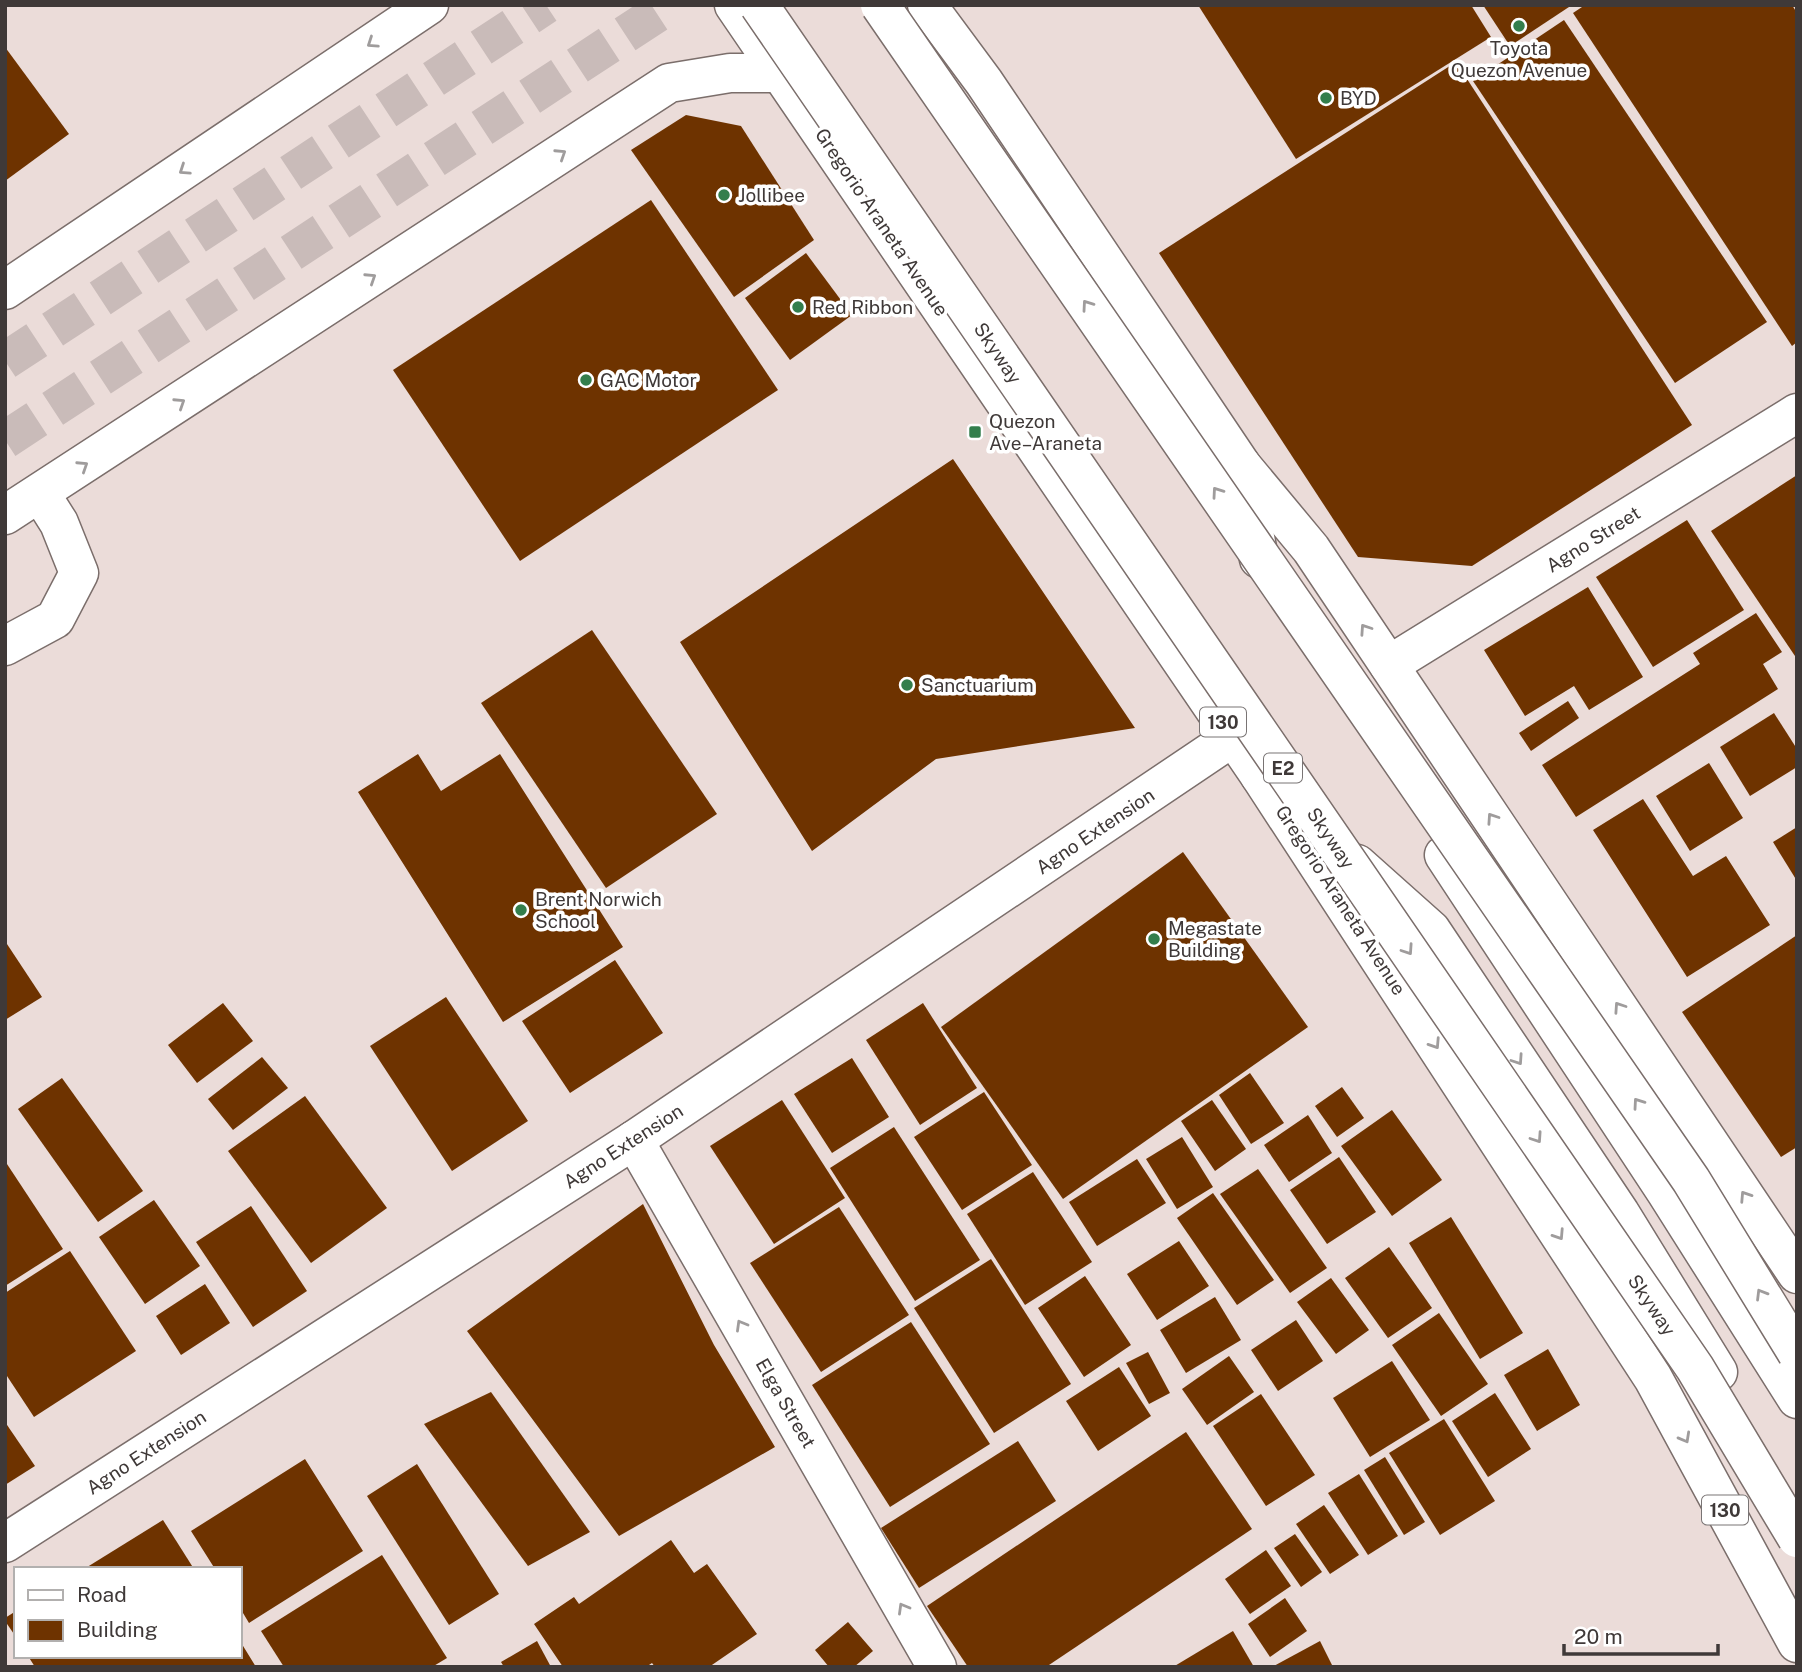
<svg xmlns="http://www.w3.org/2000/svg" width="1802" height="1672" viewBox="0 0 1802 1672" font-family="'Public Sans',sans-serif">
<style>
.building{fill:#6e3300}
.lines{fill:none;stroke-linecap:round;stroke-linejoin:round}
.major-tunnel{stroke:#c9bbb9;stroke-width:38;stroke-dasharray:38 19;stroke-linecap:butt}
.minor-casing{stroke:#7b6e6b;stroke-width:41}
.major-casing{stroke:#7b6e6b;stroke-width:41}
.highway-casing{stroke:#7b6e6b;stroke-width:41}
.minor{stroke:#fff;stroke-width:38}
.major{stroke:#fff;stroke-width:38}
.highway{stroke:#fff;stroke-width:38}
.highway-bridge-casing{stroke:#7b6e6b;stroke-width:41;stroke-linecap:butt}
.highway-bridge{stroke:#fff;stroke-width:38}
.oneway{stroke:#9f9c9c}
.poi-dot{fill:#337e4c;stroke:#fff;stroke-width:2.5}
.labels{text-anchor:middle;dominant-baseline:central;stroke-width:7;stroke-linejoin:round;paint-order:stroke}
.shield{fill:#fff;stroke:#797474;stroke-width:2}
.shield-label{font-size:18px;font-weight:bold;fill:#3f3938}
.poi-label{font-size:19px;fill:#3f3938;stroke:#fff;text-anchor:start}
.street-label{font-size:19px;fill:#3f3938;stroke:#fff}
</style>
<rect width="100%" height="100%" fill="#ebdcd9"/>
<g class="building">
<path d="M 1198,5 L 1471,5 L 1491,37 L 1296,159 Z"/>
<path d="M 1483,5 L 1572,5 L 1510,46 Z"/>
<path d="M 1585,5 L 1792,5 L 1797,13 L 1797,342 L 1792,346 L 1573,13 Z"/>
<path d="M 1564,20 L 1767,322 L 1675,383 L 1473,81 Z"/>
<path d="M 5,47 L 69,134 L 5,181 Z"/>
<path d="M 1456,62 L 1692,425 L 1472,566 L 1358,557 L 1159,253 Z"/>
<path d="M 686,115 L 741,126 L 814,240 L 734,297 L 631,150 Z"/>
<path d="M 651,200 L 778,390 L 520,561 L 393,370 Z"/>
<path d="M 806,253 L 852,315 L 790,360 L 745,298 Z"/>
<path d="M 953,459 L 1135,728 L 936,759 L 812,851 L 680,642 Z"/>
<path d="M 1797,475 L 1797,659 L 1711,531 Z"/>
<path d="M 1687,520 L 1744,610 L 1653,667 L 1596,577 Z"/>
<path d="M 1588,587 L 1643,677 L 1589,710 L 1574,686 L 1525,716 L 1484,650 Z"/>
<path d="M 1756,613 L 1782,652 L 1763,664 L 1778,689 L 1576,817 L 1542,765 L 1700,664 L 1693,653 Z"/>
<path d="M 592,630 L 717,814 L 606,888 L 481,703 Z"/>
<path d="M 1568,701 L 1579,718 L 1531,751 L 1519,733 Z"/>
<path d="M 1774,713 L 1797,749 L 1797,767 L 1750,796 L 1720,747 Z"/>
<path d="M 418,754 L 441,791 L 500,754 L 623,947 L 503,1022 L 358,792 Z"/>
<path d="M 1709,763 L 1743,818 L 1690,851 L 1656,796 Z"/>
<path d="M 1643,799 L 1693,876 L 1726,856 L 1770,925 L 1687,977 L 1593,830 Z"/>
<path d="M 1797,827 L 1797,881 L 1773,842 Z"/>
<path d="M 1183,852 L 1308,1027 L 1063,1199 L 941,1027 Z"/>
<path d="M 1797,935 L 1797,1147 L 1781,1157 L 1682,1012 Z"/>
<path d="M 5,941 L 42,997 L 5,1020 Z"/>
<path d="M 615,960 L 663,1033 L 570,1093 L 522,1021 Z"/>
<path d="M 446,997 L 528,1121 L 452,1171 L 370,1046 Z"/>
<path d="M 223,1003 L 253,1041 L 197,1083 L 168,1045 Z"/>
<path d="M 923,1003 L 977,1088 L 920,1125 L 866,1040 Z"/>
<path d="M 262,1057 L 288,1088 L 233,1130 L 208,1099 Z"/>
<path d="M 852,1058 L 889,1117 L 832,1153 L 794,1094 Z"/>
<path d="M 1250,1073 L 1284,1123 L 1251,1144 L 1219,1095 Z"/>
<path d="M 62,1078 L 143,1191 L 98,1222 L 18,1109 Z"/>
<path d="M 1342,1087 L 1364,1118 L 1337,1137 L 1315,1106 Z"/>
<path d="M 984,1092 L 1032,1165 L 962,1210 L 914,1137 Z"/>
<path d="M 305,1096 L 387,1208 L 311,1263 L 228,1151 Z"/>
<path d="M 782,1100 L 845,1198 L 774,1244 L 710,1146 Z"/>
<path d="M 1212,1100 L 1246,1149 L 1215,1171 L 1181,1121 Z"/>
<path d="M 1392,1110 L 1442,1180 L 1392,1216 L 1341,1146 Z"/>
<path d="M 1308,1115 L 1332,1153 L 1289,1182 L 1264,1145 Z"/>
<path d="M 894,1127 L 980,1260 L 915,1301 L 830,1168 Z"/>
<path d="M 1182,1137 L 1213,1187 L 1177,1209 L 1146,1159 Z"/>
<path d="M 1339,1157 L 1376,1212 L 1327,1244 L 1290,1190 Z"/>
<path d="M 1137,1159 L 1166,1203 L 1097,1246 L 1069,1202 Z"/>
<path d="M 5,1161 L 63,1249 L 5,1286 Z"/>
<path d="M 1258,1169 L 1327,1268 L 1290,1293 L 1220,1194 Z"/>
<path d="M 1033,1172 L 1092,1262 L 1025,1305 L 967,1214 Z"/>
<path d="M 1213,1193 L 1274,1280 L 1237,1305 L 1177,1218 Z"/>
<path d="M 154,1200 L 200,1266 L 145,1304 L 99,1237 Z"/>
<path d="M 643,1204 L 714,1345 L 775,1447 L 619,1536 L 467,1331 Z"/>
<path d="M 251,1206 L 307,1291 L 253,1327 L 196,1242 Z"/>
<path d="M 839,1207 L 909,1315 L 821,1372 L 750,1263 Z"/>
<path d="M 1451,1217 L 1523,1333 L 1480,1359 L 1409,1243 Z"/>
<path d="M 1179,1241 L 1209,1286 L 1157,1320 L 1127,1274 Z"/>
<path d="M 1389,1247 L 1432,1308 L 1388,1338 L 1345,1278 Z"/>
<path d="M 70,1251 L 136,1351 L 34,1417 L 5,1373 L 5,1293 Z"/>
<path d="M 991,1259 L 1071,1384 L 994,1433 L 914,1308 Z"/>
<path d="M 1085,1276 L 1131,1345 L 1084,1377 L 1038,1308 Z"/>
<path d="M 1331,1278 L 1369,1330 L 1336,1354 L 1297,1302 Z"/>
<path d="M 205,1284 L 230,1323 L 181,1355 L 156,1316 Z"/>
<path d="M 1215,1297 L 1241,1340 L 1186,1373 L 1160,1330 Z"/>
<path d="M 1439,1313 L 1488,1384 L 1441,1416 L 1392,1345 Z"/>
<path d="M 1296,1320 L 1323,1361 L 1278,1391 L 1251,1350 Z"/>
<path d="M 911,1322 L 990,1444 L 890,1507 L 812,1385 Z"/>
<path d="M 1548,1349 L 1580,1405 L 1537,1431 L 1504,1375 Z"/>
<path d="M 1148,1352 L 1170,1393 L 1149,1404 L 1126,1363 Z"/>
<path d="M 1229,1356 L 1254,1392 L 1207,1425 L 1182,1389 Z"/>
<path d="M 1392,1361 L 1430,1420 L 1370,1457 L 1333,1398 Z"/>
<path d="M 1119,1367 L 1151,1416 L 1098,1451 L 1066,1401 Z"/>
<path d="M 491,1392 L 590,1532 L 528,1566 L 424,1424 Z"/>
<path d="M 1495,1393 L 1531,1449 L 1488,1477 L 1452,1421 Z"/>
<path d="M 1261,1394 L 1315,1475 L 1266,1506 L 1213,1426 Z"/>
<path d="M 1444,1419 L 1495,1501 L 1440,1535 L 1389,1453 Z"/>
<path d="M 5,1422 L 35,1466 L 5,1485 Z"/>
<path d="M 1186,1432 L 1252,1529 L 1046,1667 L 968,1667 L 927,1606 Z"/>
<path d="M 1018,1441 L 1056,1501 L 919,1588 L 881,1528 Z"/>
<path d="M 1385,1457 L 1425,1522 L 1404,1535 L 1364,1470 Z"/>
<path d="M 305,1459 L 363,1551 L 249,1623 L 240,1608 L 240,1569 L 215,1569 L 191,1531 Z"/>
<path d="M 417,1464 L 499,1594 L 449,1625 L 367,1496 Z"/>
<path d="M 1359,1474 L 1398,1536 L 1368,1555 L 1328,1493 Z"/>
<path d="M 1324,1505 L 1359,1555 L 1330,1574 L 1296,1524 Z"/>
<path d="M 163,1520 L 194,1569 L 84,1569 Z"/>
<path d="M 1295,1534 L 1322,1572 L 1301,1587 L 1274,1548 Z"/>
<path d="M 671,1540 L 694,1573 L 707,1564 L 757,1634 L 709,1667 L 655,1667 L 652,1663 L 646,1667 L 563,1667 L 534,1624 L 574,1597 L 579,1604 Z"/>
<path d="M 1266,1550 L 1291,1586 L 1250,1614 L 1225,1579 Z"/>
<path d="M 382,1555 L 447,1658 L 432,1667 L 284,1667 L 261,1631 Z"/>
<path d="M 1285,1598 L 1307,1631 L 1270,1657 L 1248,1624 Z"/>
<path d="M 16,1611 L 16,1637 L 5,1621 L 5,1618 Z"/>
<path d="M 848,1622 L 873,1651 L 854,1667 L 829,1667 L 815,1650 Z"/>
<path d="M 1233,1631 L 1254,1667 L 1173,1667 Z"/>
<path d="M 240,1641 L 256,1667 L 35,1667 L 28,1656 L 240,1656 Z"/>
<path d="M 537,1641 L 551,1667 L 504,1667 L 501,1662 Z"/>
<path d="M 1320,1641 L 1333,1667 L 1272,1667 Z"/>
</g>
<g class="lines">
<g class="major-tunnel">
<path d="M 5,361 L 546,5"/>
<path d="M 5,440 L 670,5"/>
</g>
<defs>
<g id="minor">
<path d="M 5,646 L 55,619 L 79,573 L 59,523 L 40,493"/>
<path d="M 1389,665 L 1797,413"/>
<path d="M 634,1140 L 937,1667"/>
<path d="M 5,1543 L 634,1140 L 1233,737"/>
</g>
<g id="major">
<path d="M 734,5 L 1260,776 L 1653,1378 L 1797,1643"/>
<path d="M 927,5 L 984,82 L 1242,466 L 1311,549 L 1797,1274"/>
<path d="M 5,290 L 429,5"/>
<path d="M 5,515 L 669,83 L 730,73 L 781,73"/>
</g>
<g id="highway">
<path d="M 1242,466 L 1259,559"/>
<path d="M 1260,776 L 1313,824"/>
<path d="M 1444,855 L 1666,1192 L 1797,1399"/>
<path d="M 1357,864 L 1431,930 L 1620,1213 L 1718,1372"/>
</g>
</defs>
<use href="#minor" class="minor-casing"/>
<use href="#major" class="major-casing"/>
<use href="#highway" class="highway-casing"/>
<use href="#minor" class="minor"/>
<use href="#major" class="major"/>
<use href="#highway" class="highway"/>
<defs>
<g id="highway-bridge">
<path d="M 759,5 L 1695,1368 L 1797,1538"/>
<path d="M 880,5 L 1691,1180 L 1797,1353"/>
</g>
</defs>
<use href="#highway-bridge" class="highway-bridge-casing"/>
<use href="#highway-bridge" class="highway-bridge"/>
</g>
<defs><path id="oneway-chevron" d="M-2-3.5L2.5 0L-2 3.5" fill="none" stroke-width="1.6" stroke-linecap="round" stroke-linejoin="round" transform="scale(1.75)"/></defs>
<g class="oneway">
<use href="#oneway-chevron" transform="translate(372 43) rotate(146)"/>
<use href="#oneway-chevron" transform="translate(561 154) rotate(-33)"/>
<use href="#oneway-chevron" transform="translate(184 170) rotate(146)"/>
<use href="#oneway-chevron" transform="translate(371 278) rotate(-33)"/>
<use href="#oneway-chevron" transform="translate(1087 305) rotate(-125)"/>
<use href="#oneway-chevron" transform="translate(180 403) rotate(-33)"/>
<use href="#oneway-chevron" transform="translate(83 466) rotate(-33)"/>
<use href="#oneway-chevron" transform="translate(1217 492) rotate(-125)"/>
<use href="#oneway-chevron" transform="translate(1365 629) rotate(-124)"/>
<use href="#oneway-chevron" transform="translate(1492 818) rotate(-124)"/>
<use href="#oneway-chevron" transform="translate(1408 950) rotate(56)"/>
<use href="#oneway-chevron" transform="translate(1619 1007) rotate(-124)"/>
<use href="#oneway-chevron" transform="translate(1435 1044) rotate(57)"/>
<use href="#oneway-chevron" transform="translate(1518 1060) rotate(56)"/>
<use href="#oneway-chevron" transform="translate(1638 1103) rotate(-125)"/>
<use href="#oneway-chevron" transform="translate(1537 1138) rotate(56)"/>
<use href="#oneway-chevron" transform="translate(1745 1196) rotate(-123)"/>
<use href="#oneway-chevron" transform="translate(1559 1235) rotate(57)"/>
<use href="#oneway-chevron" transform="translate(1761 1294) rotate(-121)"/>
<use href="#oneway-chevron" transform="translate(741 1325) rotate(-120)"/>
<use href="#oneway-chevron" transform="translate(1685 1438) rotate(61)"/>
<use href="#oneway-chevron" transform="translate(903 1608) rotate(-120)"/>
</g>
<g class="poi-dot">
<circle cx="1519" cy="26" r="7"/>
<circle cx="1326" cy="98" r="7"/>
<circle cx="724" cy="195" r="7"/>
<circle cx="798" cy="307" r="7"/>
<circle cx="586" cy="380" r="7"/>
<rect x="968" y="425" width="14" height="14" rx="3.5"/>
<circle cx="907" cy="685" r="7"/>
<circle cx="521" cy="910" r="7"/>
<circle cx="1154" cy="939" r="7"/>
</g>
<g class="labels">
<g class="shield">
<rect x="1200" y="707.5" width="46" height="29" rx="5"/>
<rect x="1264" y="753.5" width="38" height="29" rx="5"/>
<rect x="1702" y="1495.5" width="46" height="29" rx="5"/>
</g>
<g class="shield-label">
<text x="1223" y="722">130</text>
<text x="1283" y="768">E2</text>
<text x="1725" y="1510">130</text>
</g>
<g class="poi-label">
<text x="1519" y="48" text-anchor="middle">Toyota<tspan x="1519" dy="22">Quezon Avenue</tspan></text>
<text x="1340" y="98">BYD</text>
<text x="738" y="195">Jollibee</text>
<text x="812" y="307">Red Ribbon</text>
<text x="600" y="380">GAC Motor</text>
<text x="989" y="421">Quezon<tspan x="989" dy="22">Ave–Araneta</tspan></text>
<text x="921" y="685">Sanctuarium</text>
<text x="535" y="899">Brent Norwich<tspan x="535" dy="22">School</tspan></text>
<text x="1168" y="928">Megastate<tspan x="1168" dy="22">Building</tspan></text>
</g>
<g class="street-label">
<text transform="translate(882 222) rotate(56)">Gregorio Araneta Avenue</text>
<text transform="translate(998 353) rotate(56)">Skyway</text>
<text transform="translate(1593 539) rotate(-32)">Agno Street</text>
<text transform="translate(1095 831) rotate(-34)">Agno Extension</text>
<text transform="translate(1331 838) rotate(56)">Skyway</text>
<text transform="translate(1341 900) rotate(57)">Gregorio Araneta Avenue</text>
<text transform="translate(623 1146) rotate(-33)">Agno Extension</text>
<text transform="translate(1652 1305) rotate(56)">Skyway</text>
<text transform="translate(786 1403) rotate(60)">Elga Street</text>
<text transform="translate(146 1452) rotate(-33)">Agno Extension</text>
</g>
</g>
<rect width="1802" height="1672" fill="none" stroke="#3f3938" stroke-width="14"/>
<rect x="14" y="1567" width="228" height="91" fill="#ffffff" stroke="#b2b0af" stroke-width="2"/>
<rect x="28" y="1590" width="35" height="10" fill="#ffffff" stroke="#b2b0af" stroke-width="2"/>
<text x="77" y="1602" font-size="21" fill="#3f3938">Road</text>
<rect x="28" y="1620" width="35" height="21" fill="#6e3300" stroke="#b2b0af" stroke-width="2"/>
<text x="77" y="1637" font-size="21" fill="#3f3938">Building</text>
<path d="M1564 1644v10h154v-10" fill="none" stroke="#3f3938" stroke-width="3.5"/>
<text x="1574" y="1644" font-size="21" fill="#3f3938" stroke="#ffffff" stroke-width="5" paint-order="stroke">20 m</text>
</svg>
